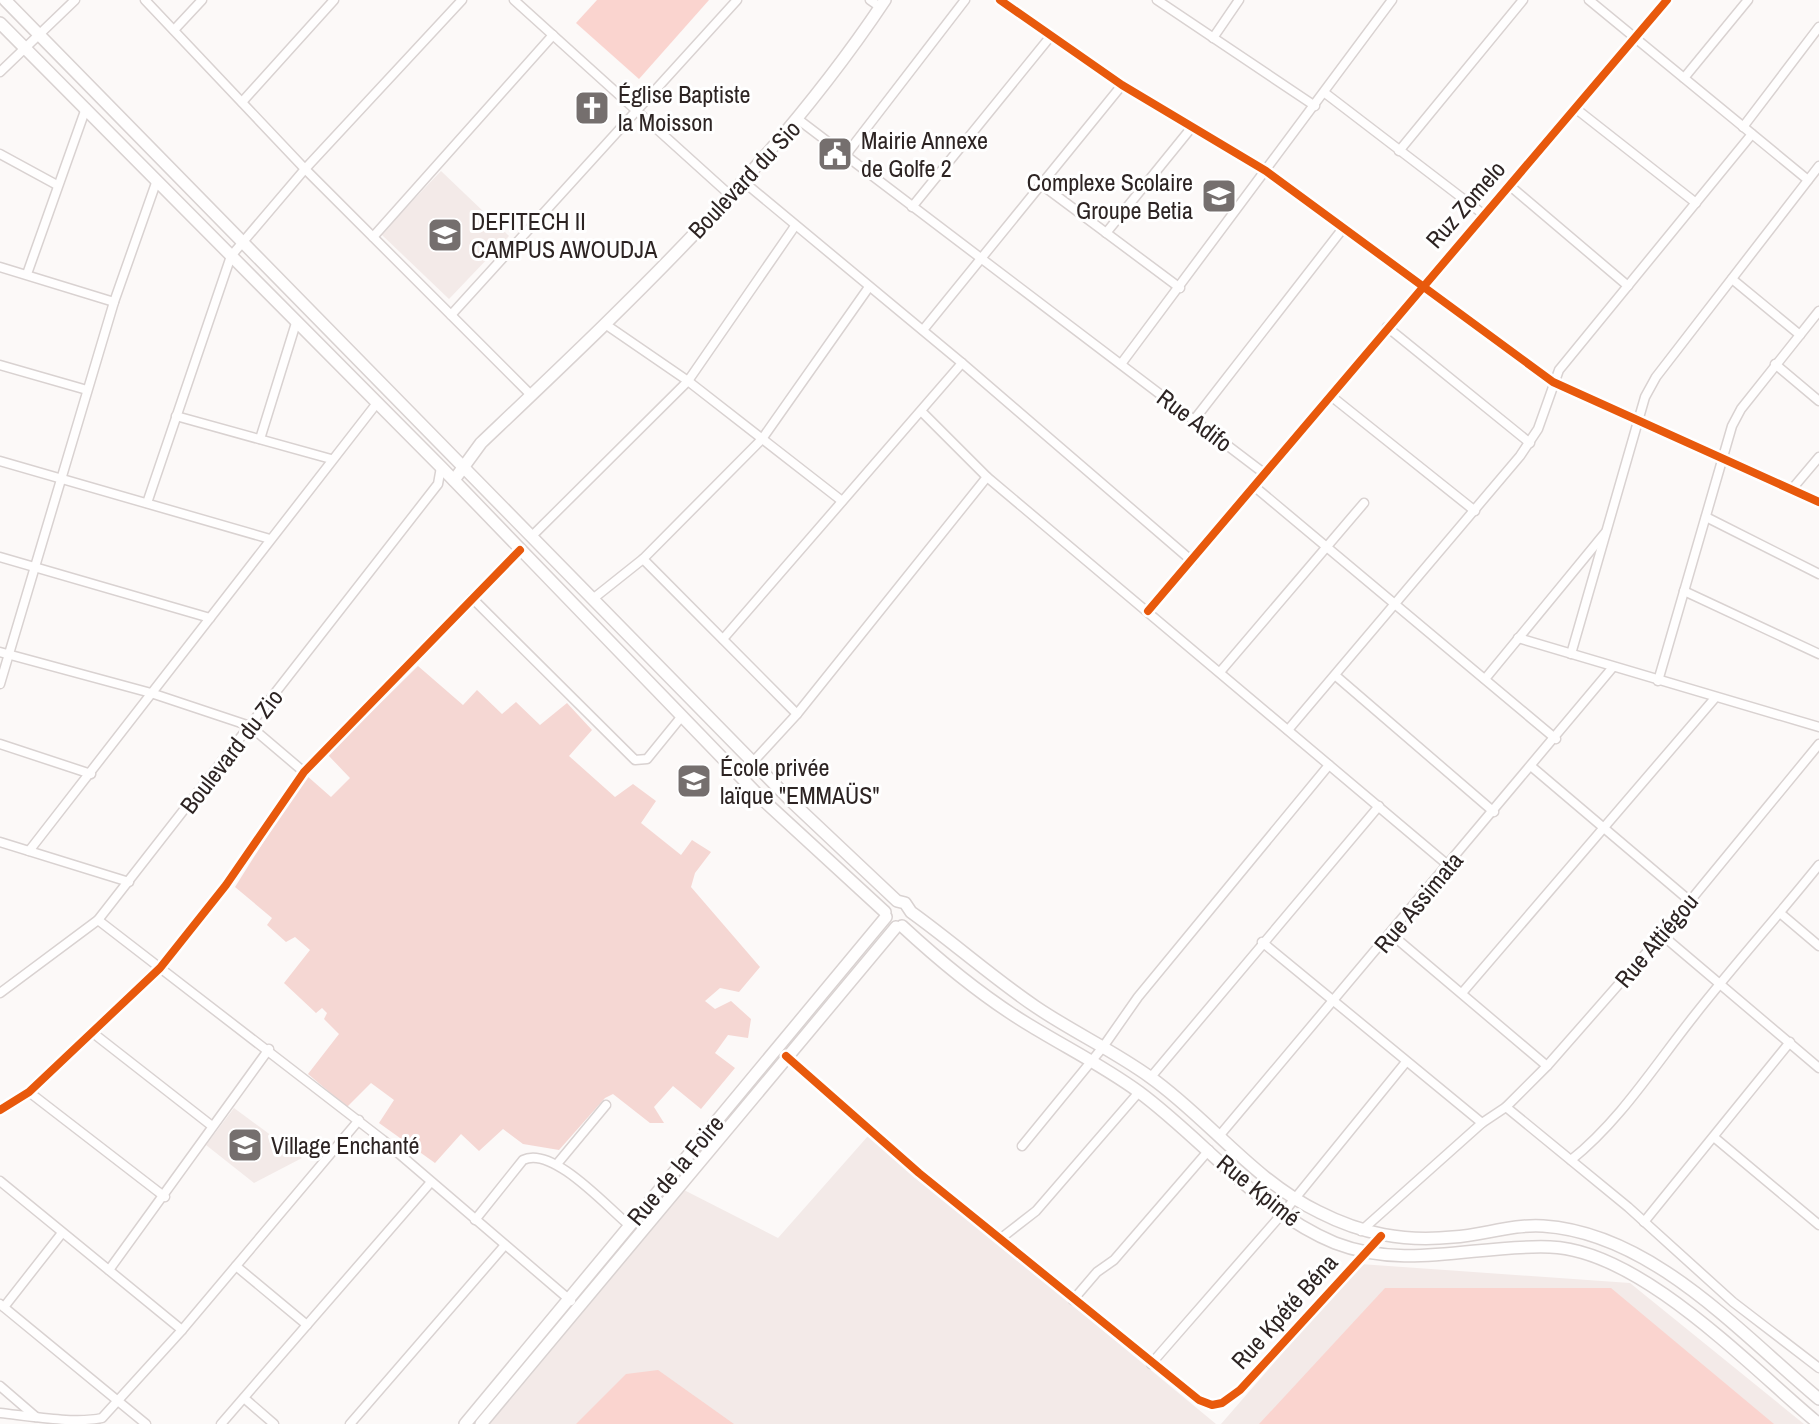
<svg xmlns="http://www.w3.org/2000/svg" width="1819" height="1424" viewBox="0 0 1819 1424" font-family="'Archivo Narrow',sans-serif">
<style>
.built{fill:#f3eae8}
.green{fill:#fad4cf}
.water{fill:#f5d7d3}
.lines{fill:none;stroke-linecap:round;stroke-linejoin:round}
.street-casing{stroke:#d9d2d1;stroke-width:11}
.secondary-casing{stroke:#d9d2d1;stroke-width:14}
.street{stroke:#fffefe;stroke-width:8}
.secondary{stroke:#fffefe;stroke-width:11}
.cycleway-casing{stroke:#fff;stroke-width:13}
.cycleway{stroke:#e8590c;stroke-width:8}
.labels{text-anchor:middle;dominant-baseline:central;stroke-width:6;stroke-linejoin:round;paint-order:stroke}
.poi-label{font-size:24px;fill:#2d2423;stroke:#fff;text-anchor:start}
.street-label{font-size:24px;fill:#2d2423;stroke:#fff}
</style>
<rect width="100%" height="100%" fill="#fcf9f8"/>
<g class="built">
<path d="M 441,171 L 509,236 L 449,299 L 381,234 Z"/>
<path d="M 234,1108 L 302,1158 L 254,1183 L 206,1145 Z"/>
<path d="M 868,1136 L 1216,1424 L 488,1424 L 684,1190 L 778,1238 Z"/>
<path d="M 1360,1264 L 1630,1283 L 1804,1424 L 1221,1424 Z"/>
</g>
<g class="green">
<path d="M 597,0 L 709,0 L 639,79 L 576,23 Z"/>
<path d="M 1385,1288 L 1611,1288 L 1774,1424 L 1259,1424 Z"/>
<path d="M 658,1370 L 734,1424 L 576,1424 L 626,1374 Z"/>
</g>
<path class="water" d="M 418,666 L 463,705 L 477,690 L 502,714 L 516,702 L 540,725 L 567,703 L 592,730 L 569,756 L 615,797 L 633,784 L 656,801 L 641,823 L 681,855 L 692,840 L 711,852 L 695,873 L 691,887 L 760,967 L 739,992 L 720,988 L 705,1001 L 715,1009 L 731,1001 L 751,1019 L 748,1038 L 728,1035 L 715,1053 L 735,1068 L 701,1109 L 673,1086 L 654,1107 L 664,1123 L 650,1123 L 613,1094 L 605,1098 L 559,1150 L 523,1144 L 503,1129 L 479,1151 L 461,1134 L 435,1163 L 379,1123 L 394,1100 L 371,1083 L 347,1107 L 308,1074 L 339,1034 L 324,1019 L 327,1013 L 322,1008 L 316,1013 L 284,983 L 310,950 L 295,937 L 286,942 L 267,925 L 272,918 L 235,887 L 306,775 L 331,797 L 350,778 L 328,755 Z"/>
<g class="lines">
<defs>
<g id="street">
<path d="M 145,0 L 305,169 L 531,395"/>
<path d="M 514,0 L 731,196"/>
<path d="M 870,0 L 880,7"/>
<path d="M 1000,0 L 1122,85 L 1266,171 L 1553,382 L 1819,502"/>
<path d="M 1157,0 L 1315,106"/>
<path d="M 1589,0 L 1808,180"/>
<path d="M 174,30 L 202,0"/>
<path d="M 1213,38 L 1239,0"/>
<path d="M 0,72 L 75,0"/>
<path d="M 1684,78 L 1748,0"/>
<path d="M 1325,93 L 1483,214"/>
<path d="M 242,102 L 334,0"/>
<path d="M 1575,108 L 1696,203"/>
<path d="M 799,120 L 1265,474"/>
<path d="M 1743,127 L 1819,27"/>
<path d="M 1399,151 L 1523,0"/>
<path d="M 0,154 L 57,185"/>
<path d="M 845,156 L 965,0"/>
<path d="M 744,182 L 962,363 L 1192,561"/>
<path d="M 1042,185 L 1180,288"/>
<path d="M 1509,185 L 1628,286"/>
<path d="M 912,207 L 1050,37"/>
<path d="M 1106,233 L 1192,127"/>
<path d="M 373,237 L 553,35"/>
<path d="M 0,267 L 114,302"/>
<path d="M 27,274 L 86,108"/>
<path d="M 1732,279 L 1800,335"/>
<path d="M 451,315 L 737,0"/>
<path d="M 605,324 L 688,381 L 842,501"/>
<path d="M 1387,327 L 1530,443"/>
<path d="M 923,330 L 1122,85"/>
<path d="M 1121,364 L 1392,0"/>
<path d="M 1775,364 L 1819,401"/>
<path d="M 0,365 L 87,390"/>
<path d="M 1331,396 L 1475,511"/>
<path d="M 922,412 L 987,477 L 1449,866"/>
<path d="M 176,416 L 331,459"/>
<path d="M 1194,420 L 1344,227"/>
<path d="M 260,439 L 296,323"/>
<path d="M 0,461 L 270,539"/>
<path d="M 1255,487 L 1556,739"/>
<path d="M 1792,489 L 1819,457"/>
<path d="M 147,503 L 231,256 L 305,169 L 462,0"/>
<path d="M 1706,517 L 1819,574"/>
<path d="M 533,535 L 688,381 L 795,226"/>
<path d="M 0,557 L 210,618"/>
<path d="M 643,559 L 797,714"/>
<path d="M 1684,591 L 1819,654"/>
<path d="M 472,598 L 635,760 L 647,759 L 682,716"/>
<path d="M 594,598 L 643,559 L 762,439 L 869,287"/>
<path d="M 1148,611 L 1667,0"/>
<path d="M 1518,638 L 1819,727"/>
<path d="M 723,639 L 962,363"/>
<path d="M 0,652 L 151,693 L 250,726 L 304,772"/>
<path d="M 1571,654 L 1645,397 L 1656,377 L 1819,166"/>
<path d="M 1220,672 L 1364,503"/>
<path d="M 1336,676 L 1494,812"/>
<path d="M 1485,679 L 1605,533"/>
<path d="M 1658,681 L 1732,426 L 1741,409 L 1819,311"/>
<path d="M 0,684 L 114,302 L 157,180"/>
<path d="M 1288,730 L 1520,456 L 1538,429 L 1559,370 L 1752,134"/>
<path d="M 0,744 L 91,774"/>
<path d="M 1532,767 L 1690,901"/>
<path d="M 741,775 L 797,714 L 987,477"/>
<path d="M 0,842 L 129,882"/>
<path d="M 29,851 L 377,403"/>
<path d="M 1780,913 L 1819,946"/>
<path d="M 98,920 L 383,1140 L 571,1301"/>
<path d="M 1391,934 L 1547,1066"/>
<path d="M 1662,935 L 1819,1068"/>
<path d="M 1262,942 L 1482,1123"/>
<path d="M 0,993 L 98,920 L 438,484 L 441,467"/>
<path d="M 1462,993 L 1715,698"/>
<path d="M 93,1033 L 212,1126"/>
<path d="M 786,1056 L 919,1173 L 1199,1400 L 1212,1405 L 1222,1403 L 1240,1390 L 1381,1236"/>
<path d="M 1151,1077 L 1379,806"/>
<path d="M 29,1092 L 165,1197"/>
<path d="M 1506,1107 L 1628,1207 L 1733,1302 L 1819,1368"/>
<path d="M 0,1110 L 29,1092 L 160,968 L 226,885 L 304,772 L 520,550"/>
<path d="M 1220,1135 L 1613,667"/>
<path d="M 1715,1138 L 1819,1225"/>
<path d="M 1022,1146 L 1103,1047 L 1138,997 L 1329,765"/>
<path d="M 1571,1160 C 1620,1121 1655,1065 1694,1016 C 1734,965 1778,916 1819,865"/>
<path d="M 557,1164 L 606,1105"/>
<path d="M 0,1181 L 182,1330"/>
<path d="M 475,1220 L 523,1160 C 552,1145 607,1207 629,1225"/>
<path d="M 1644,1222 L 1790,1042"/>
<path d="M 1361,1231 L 1482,1123 L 1506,1107 L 1547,1066 L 1662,935 L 1819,744"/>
<path d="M 1000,1239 L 1036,1211 L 1139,1092"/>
<path d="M 236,1266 L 307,1325"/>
<path d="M 109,1270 L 269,1049"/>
<path d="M 1073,1300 L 1097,1272 L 1114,1260 L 1209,1150"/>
<path d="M 0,1304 L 146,1424"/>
<path d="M 4,1307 L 62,1233"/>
<path d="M 1151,1364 L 1288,1207 L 1406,1062"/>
<path d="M 0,1386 L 36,1417"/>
<path d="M 244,1398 L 274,1424"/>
<path d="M 0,1413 C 28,1416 75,1424 102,1418 L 182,1330 L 359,1120"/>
<path d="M 221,1424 L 431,1182"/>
<path d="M 350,1424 L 505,1245"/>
</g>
<g id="secondary">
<path d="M 5,0 L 792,802 L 897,901 L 905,903 L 911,912 C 954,943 993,978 1036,1007 C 1073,1032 1114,1051 1150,1077 C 1208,1118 1254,1181 1319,1212 C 1362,1234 1404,1242 1453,1237 C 1483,1235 1513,1224 1543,1226 C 1652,1233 1740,1333 1819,1399"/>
<path d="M 0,23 L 441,467 L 761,798 L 885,912"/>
<path d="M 454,480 L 481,443 C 626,305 774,167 885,0"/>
<path d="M 902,926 C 942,963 984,998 1031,1026 C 1067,1048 1105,1067 1139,1092 C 1204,1140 1259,1212 1335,1243 C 1407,1271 1477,1244 1550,1247 C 1641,1250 1751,1368 1819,1424"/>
<path d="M 465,1424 L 886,917"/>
<path d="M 481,1424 L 896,927"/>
</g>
</defs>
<use href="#street" class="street-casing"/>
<use href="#secondary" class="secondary-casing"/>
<use href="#street" class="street"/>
<use href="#secondary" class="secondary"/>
<defs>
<g id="cycleway">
<path d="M 1000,0 L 1122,85 L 1266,171 L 1553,382 L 1819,502"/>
<path d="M 1148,611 L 1667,0"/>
<path d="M 786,1056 L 919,1173 L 1199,1400 L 1212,1405 L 1222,1403 L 1240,1390 L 1381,1236"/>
<path d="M 0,1110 L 29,1092 L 160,968 L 226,885 L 304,772 L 520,550"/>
</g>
</defs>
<use href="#cycleway" class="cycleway-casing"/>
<use href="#cycleway" class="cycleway"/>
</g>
<defs>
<symbol id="church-square" viewBox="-11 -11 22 22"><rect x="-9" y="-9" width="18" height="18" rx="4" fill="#756f6e" stroke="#fff"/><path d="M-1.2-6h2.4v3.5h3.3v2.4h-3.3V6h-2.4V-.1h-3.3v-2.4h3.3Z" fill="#fff"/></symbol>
<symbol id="civic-square" viewBox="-11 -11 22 22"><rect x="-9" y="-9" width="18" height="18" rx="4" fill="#756f6e" stroke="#fff"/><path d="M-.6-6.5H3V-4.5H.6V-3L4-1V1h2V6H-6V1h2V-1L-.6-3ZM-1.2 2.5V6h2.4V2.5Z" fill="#fff"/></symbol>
<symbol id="school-square" viewBox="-11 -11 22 22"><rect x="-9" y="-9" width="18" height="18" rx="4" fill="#756f6e" stroke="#fff"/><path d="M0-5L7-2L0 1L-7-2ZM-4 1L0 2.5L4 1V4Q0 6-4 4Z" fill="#fff"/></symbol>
<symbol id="university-square" viewBox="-11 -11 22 22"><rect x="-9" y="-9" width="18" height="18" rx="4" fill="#756f6e" stroke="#fff"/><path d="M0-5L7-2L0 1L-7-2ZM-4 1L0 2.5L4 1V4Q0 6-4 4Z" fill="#fff"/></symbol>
</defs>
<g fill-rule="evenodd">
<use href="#church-square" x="572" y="88" width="40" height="40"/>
<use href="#civic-square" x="815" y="134" width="40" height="40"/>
<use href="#school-square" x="1199" y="176" width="40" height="40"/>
<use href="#university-square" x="425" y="215" width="40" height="40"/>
<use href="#school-square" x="674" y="761" width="40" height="40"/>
<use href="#school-square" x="225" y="1125" width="40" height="40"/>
</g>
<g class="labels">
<g class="poi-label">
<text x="618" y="94">Église Baptiste<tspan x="618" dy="28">la Moisson</tspan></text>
<text x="861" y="140">Mairie Annexe<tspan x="861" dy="28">de Golfe 2</tspan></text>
<text x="1193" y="182" text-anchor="end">Complexe Scolaire<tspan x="1193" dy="28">Groupe Betia</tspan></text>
<text x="471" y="221">DEFITECH II<tspan x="471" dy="28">CAMPUS AWOUDJA</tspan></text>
<text x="720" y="767">École privée<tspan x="720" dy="28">laïque "EMMAÜS"</tspan></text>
<text x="271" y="1145">Village Enchanté</text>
</g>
<g class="street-label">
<text transform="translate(744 179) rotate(-47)">Boulevard du Sio</text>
<text transform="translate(1465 204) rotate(-49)">Ruz Zomelo</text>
<text transform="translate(1195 420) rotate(37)">Rue Adifo</text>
<text transform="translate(231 751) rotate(-52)">Boulevard du Zio</text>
<text transform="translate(1418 902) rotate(-50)">Rue Assimata</text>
<text transform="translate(1656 940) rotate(-50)">Rue Attiégou</text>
<text transform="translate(675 1170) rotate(-50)">Rue de la Foire</text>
<text transform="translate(1259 1190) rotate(39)">Rue Kpimé</text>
<text transform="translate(1284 1311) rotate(-48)">Rue Kpété Béna</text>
</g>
</g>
</svg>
